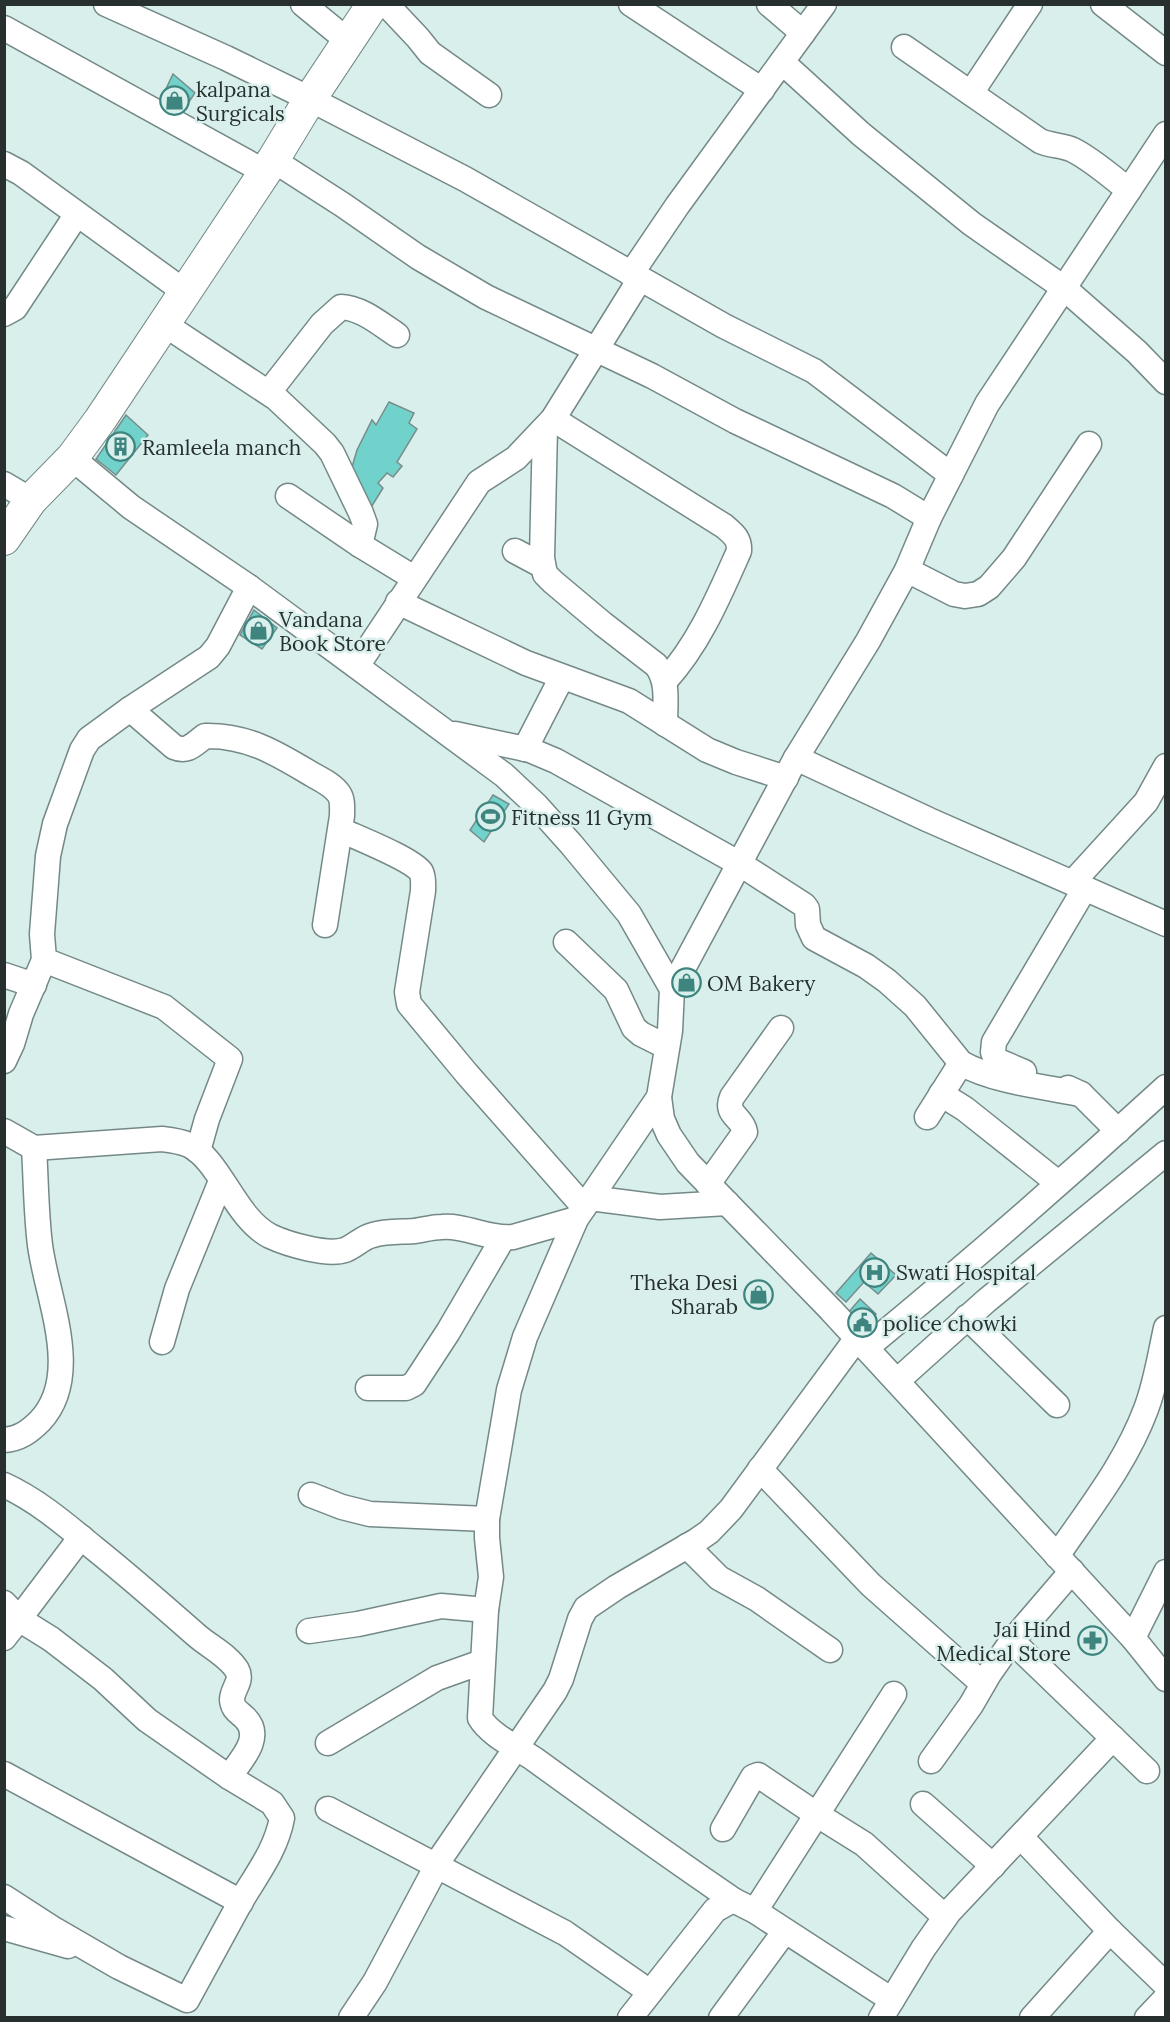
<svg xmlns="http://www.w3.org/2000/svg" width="1170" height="2022" viewBox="0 0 1170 2022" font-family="Lora,serif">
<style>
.building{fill:#70d2ca;stroke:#788d8b;stroke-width:1.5}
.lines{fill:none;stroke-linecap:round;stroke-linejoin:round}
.minor-casing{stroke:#748987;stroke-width:27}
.major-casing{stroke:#748987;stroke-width:34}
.minor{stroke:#fff;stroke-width:24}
.major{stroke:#fff;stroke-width:32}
.labels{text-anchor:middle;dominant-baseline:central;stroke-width:5;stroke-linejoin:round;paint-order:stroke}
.poi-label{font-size:21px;fill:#27302f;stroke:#d8efec;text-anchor:start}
</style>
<rect width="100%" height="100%" fill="#d8efec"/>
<g class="building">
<path d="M 173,74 L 195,93 L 176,121 L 157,108 Z"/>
<path d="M 389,402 L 414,413 L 409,423 L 417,429 L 397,462 L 402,466 L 393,477 L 387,473 L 378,483 L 383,488 L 370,509 L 350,474 L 357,450 L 372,420 L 376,425 Z"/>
<path d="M 126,415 L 148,435 L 116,475 L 96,459 Z"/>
<path d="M 254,610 L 277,628 L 262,649 L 240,635 Z"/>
<path d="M 493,795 L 509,804 L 484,842 L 470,830 Z"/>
<path d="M 871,1253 L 896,1275 L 878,1294 L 864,1282 L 846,1302 L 836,1293 Z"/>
<path d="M 860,1299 L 876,1314 L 862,1331 L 847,1314 Z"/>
</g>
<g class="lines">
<defs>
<g id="minor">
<path d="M 106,4 L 226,58 L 310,99 L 465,179 L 724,326 L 814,371 L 951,475"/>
<path d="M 303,4 L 348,41"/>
<path d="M 386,4 L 418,38 L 430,53 L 489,95"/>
<path d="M 631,4 L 762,90"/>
<path d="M 769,4 L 803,33"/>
<path d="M 1103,4 L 1166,53"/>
<path d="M 4,28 L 265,172"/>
<path d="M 904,47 L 1040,141 C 1051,146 1063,145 1073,150 C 1093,160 1111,177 1129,190"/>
<path d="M 782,62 L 861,134 L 972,224 L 1064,288 L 1137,352 L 1166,382"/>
<path d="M 971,93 L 1030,4"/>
<path d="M 273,160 L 343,205 L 418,257 L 486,297 L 652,376 L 735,421 L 893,496 L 929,518"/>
<path d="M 4,164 L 21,173 L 185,292"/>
<path d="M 631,274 L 677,206 L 824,4"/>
<path d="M 4,314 L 15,308 L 77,214"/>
<path d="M 164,324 L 276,398 L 325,444 L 332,453 L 361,513 L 365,524 L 360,545"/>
<path d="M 269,392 L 322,324 L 341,307 C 362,308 380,324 397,335"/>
<path d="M 553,419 L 724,526 C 732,533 740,538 739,551 C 719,596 699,644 665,681"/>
<path d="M 545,428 L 542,558 L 545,574 L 553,582 L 603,624 L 656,665 C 669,681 665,703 665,724"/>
<path d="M 72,458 L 131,507 L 249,587 L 504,775 L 536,805 L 571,844 L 629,914 L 672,989 L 670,1031 L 659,1097 L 662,1119 L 669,1135 L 688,1163 L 831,1310 L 1133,1638 L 1166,1679"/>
<path d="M 4,484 L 31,500"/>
<path d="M 288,496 L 360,545 L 414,578"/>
<path d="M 515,551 L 543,566"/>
<path d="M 907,570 L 954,594 L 965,596 L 978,594 L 989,587 L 1014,558 L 1089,444"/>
<path d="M 398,602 L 526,663 L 629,701 L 707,750 L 736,762 L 786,778"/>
<path d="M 357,666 L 479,482 L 516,458 L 553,419 L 640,279"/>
<path d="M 130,709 L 174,747 C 188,753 194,744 205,736 C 248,735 278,754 313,775 C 322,780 333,785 339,794 C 343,800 342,809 342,816 L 325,925"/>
<path d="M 455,734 L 530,750 L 556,761 L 740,864 L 804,905 L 807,909 L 808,925 L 814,938 L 866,966 L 887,981 L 915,1006 L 961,1063 C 992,1081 1044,1087 1081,1094"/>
<path d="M 525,749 L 562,677"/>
<path d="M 796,758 L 929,820 L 1166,924"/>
<path d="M 341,830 C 358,838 412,859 421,872 C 424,878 423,885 423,891 L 407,992 L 409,1004 L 467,1074 L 584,1207"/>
<path d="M 1073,882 L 1146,802 L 1166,766"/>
<path d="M 566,942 L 616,990 L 634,1028 L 641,1034 L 667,1047"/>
<path d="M 44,960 L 164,1007 L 230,1059 L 207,1119 L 198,1151"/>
<path d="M 4,975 L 34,985"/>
<path d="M 672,989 L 796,758 L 868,641 L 907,570 L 929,518 L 987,404 L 1166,134"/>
<path d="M 4,1061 L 12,1044 L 21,1014 L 44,960 L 42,934 L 48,856 L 55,824 L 82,750 L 89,739 L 130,709 L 209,657 L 218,646 L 249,587"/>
<path d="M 1024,1072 L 996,1060 L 993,1052 L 994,1042 L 1085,888"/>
<path d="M 1068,1088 L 1081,1094 L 1118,1131"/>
<path d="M 941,1094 L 965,1109 L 1058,1183"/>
<path d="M 659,1097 L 576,1219 L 525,1337 L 509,1390 L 487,1519 L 487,1538 L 491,1577 L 486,1610 L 480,1718 C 490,1735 518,1748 534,1759 C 600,1807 666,1854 733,1900"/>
<path d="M 927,1117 L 961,1063"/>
<path d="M 4,1131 L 34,1148 L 162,1139 C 171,1140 180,1141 189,1145 C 220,1160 235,1218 270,1236 C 287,1244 327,1256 345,1250 C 355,1246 363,1237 373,1235 C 386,1231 401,1232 414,1231 C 423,1230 432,1227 442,1227 C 466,1225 489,1240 513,1237 L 576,1219"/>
<path d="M 708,1184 L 745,1132 C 743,1117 724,1115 732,1097 L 781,1028"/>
<path d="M 590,1198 L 660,1207 L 727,1203"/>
<path d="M 967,1317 L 1057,1405"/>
<path d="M 162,1342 L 177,1289 L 221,1181"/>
<path d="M 866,1348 C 968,1264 1068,1177 1166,1087"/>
<path d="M 897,1381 L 986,1301 L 1166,1153"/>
<path d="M 368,1388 L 406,1388 L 414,1384 L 448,1332 L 503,1238"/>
<path d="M 4,1440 C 19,1439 29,1432 40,1421 C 83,1375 47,1299 40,1245 C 36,1213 36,1180 34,1148"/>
<path d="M 760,1469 L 871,1585 L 983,1684"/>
<path d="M 4,1485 C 37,1500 66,1525 94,1548 C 129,1576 162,1605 195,1634 C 208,1646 228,1655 237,1670 C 243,1681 232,1689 232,1700 C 233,1710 239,1712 245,1718 C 264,1737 241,1760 229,1777"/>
<path d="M 311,1495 L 342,1507 L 370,1514 L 487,1519"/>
<path d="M 687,1546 L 719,1578 L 757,1599 L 830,1650"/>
<path d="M 1057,1556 C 1089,1509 1126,1463 1146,1409 C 1156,1383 1160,1355 1166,1328"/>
<path d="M 4,1603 L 19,1619 L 81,1537"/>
<path d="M 309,1631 L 358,1624 L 441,1606 L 486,1610"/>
<path d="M 4,1638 L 19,1619 L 51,1639 L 103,1679 L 147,1720 L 229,1777 L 272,1803 L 282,1818 C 276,1850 257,1874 241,1901 C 223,1934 205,1967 187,2000 L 119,1967 L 55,1930 L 4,1897"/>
<path d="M 1133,1638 L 1166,1572"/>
<path d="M 1012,1641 L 1147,1771"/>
<path d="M 328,1743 L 437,1678 L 482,1662"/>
<path d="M 931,1761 L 971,1705 L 989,1674 L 1012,1641 L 1072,1571"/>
<path d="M 4,1774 L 241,1902"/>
<path d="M 923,1804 L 993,1866"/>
<path d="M 328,1809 L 565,1933 L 650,1992"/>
<path d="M 723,1829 L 753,1777 L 758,1775 L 816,1814 L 864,1844 L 945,1917"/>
<path d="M 1021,1837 L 1110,1931 L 1166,1985"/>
<path d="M 755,1911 L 894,1694"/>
<path d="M 4,1928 L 68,1946"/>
<path d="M 351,2018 L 375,1982 L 442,1856 L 555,1691 L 561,1679 L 580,1619 L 586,1608 L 617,1587 L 696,1541 L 709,1532 L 731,1509 L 857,1338"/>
<path d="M 630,2018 L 715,1910 L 733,1900 L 755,1911 L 892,2000"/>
<path d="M 721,2018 L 785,1931"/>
<path d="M 881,2018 L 923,1949 L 949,1912 L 1113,1738"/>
<path d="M 1032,2018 L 1110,1931"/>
<path d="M 1147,2018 L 1166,1998"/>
</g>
<path id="major" d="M 4,539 L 31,500 L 72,458 L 100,420 L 273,160 L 310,99 L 373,4"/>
</defs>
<use href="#minor" class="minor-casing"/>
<use href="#major" class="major-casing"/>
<use href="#minor" class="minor"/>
<use href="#major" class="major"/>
</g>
<defs>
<symbol id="shop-ring" viewBox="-11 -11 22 22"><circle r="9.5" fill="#d8efec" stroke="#3e857f" stroke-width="1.5"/><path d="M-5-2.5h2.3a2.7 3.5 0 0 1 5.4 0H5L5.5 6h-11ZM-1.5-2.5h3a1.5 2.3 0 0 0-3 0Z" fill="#3e857f"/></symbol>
<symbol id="building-ring" viewBox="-11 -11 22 22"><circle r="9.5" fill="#d8efec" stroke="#3e857f" stroke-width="1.5"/><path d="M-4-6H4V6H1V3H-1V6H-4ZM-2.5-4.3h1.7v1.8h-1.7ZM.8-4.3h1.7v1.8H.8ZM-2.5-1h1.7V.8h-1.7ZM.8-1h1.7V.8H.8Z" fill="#3e857f"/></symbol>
<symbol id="stadium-ring" viewBox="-11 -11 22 22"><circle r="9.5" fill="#d8efec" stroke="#3e857f" stroke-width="1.5"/><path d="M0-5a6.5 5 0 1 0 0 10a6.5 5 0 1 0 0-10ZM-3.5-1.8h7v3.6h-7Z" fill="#3e857f"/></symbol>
<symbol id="hospital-ring" viewBox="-11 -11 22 22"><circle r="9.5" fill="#d8efec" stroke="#3e857f" stroke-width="1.5"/><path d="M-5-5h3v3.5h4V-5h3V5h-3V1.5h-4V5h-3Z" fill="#3e857f"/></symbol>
<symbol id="civic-ring" viewBox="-11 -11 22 22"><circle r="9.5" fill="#d8efec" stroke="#3e857f" stroke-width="1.5"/><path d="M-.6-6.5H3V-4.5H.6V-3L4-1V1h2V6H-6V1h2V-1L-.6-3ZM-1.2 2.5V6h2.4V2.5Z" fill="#3e857f"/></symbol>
<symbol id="pharmacy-ring" viewBox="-11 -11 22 22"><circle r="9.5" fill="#d8efec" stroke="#3e857f" stroke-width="1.5"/><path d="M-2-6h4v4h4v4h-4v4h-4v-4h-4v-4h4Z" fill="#3e857f"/></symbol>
</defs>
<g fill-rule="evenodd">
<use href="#shop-ring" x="158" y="84" width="33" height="33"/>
<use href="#building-ring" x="104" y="430" width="33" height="33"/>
<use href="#shop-ring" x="242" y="614" width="33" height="33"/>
<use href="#stadium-ring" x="474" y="800" width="33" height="33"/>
<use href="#shop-ring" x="670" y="966" width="33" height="33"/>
<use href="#hospital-ring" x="858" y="1256" width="33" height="33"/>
<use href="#shop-ring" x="742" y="1278" width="33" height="33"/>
<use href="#civic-ring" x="846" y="1306" width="33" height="33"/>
<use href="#pharmacy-ring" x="1076" y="1624" width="33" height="33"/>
</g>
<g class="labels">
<g class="poi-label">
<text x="196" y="89">kalpana<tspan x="196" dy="24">Surgicals</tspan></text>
<text x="142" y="447">Ramleela manch</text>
<text x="279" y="619">Vandana<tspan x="279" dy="24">Book Store</tspan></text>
<text x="511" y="817">Fitness 11 Gym</text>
<text x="707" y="983">OM Bakery</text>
<text x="896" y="1272">Swati Hospital</text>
<text x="738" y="1282" text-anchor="end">Theka Desi<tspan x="738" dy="24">Sharab</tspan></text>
<text x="883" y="1323">police chowki</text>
<text x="1071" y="1629" text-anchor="end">Jai Hind<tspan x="1071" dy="24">Medical Store</tspan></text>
</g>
</g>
<rect width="1170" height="2022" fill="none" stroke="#27302f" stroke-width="12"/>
</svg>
